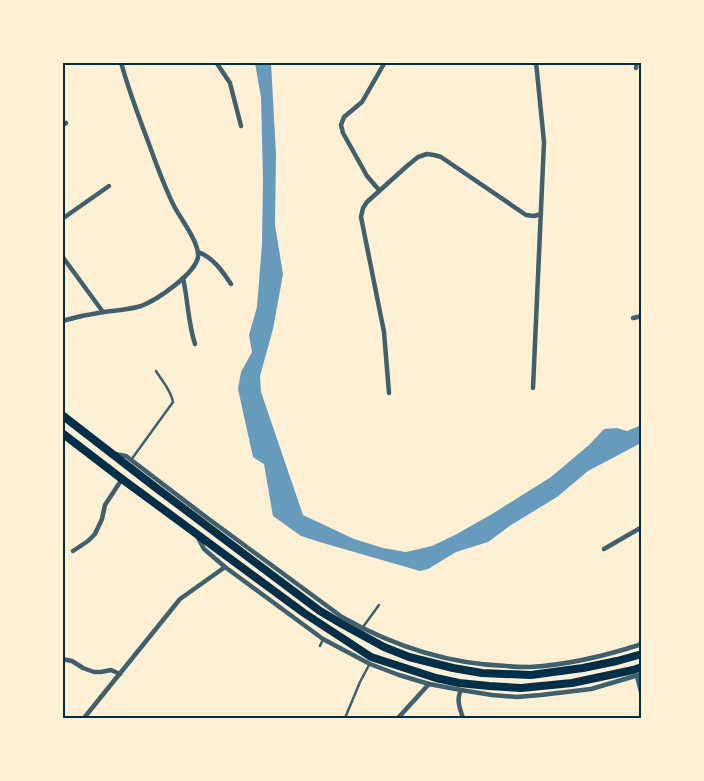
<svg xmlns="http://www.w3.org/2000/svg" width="704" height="781" viewBox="0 0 704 781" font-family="Merriweather,serif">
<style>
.water{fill:#669bbc}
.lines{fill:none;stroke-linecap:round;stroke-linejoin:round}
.service{stroke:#3f606c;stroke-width:2.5}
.minor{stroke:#3f606c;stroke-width:4.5}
.primary{stroke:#003049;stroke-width:8}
.neatline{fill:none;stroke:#003049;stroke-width:2}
</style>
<rect width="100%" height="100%" fill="#fdf0d5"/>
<path class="water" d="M 255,63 L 271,63 L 276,154 L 275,225 L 283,274 L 273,329 L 260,376 L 261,392 L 303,515 L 354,539 L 383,548 L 406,552 L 432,546 L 455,535 L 492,514 L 551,477 L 589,445 L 604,429 L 617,428 L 627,431 L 639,426 L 641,421 L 641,443 L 588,471 L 557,497 L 511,525 L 488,542 L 456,552 L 428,569 L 420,571 L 323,543 L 301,536 L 273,516 L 264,464 L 253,457 L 238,389 L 241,372 L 252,352 L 249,335 L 257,307 L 262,244 L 263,180 L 261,97 Z"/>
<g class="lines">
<g class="service">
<path d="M 131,460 L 173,402 C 171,390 162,381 156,371"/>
<path d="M 363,627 L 379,605"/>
<path d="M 320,646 L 323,639"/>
<path d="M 345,718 L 360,682 L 369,665"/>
</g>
<g class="minor">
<path d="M 216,62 L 230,83 L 241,126"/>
<path d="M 636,68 L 637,62"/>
<path d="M 62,126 L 66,123"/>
<path d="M 379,190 L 367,176 L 343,133 L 341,125 L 344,117 L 362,102 L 385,62"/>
<path d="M 62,219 L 109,186"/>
<path d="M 198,252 C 213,257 223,272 231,284"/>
<path d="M 62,256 L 103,312"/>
<path d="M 183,278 C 188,300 188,323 195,344"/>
<path d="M 633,318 L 642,316"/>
<path d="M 62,321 C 76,317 90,314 104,312 C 116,310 129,310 141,306 C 157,300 195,274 198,257 C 200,243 180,218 174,206 C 161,180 153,154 143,128 C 135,106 127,85 121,62"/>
<path d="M 533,388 L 544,142 L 536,62"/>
<path d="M 389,393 L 384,332 L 361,217 L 363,208 L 367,202 L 407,166 L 418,157 L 427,154 L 434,155 L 441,157 L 526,215 L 534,216 L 541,214"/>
<path d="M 115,454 L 126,456 L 206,517 L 342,617 C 393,646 449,664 507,666 C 515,667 523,667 530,667 C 568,665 605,656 642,644"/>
<path d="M 197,536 L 204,549 L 225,567 L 323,639 L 370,664 L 399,675 L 429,684 L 461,690 L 492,695 L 517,697 L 541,695 L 591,689 L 642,674"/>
<path d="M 604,549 L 642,527"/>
<path d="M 73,551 L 88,541 L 95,534 L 102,519 L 105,505 L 122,479"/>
<path d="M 62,659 L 72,661 L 83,668 L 94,672 L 101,672 L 111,670 L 120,674"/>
<path d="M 637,676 L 642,696"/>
<path d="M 461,690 C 456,700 460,709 463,718"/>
<path d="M 84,718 L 180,599 L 225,567"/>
<path d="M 398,718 L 429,684"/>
</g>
<g class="primary">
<path d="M 62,415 L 155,487 L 320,611 L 342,624 L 384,647 L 409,657 L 453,668 L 482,673 L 531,675 L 583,668 L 617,661 L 642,654"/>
<path d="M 62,433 L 122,479 L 304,613 L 371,657 L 436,678 L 459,683 L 489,686 L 521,688 L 572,683 L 633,670 L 642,667"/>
</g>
</g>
<rect width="704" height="781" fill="none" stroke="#fdf0d5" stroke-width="128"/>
<rect x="64" y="64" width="576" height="653" class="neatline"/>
</svg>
